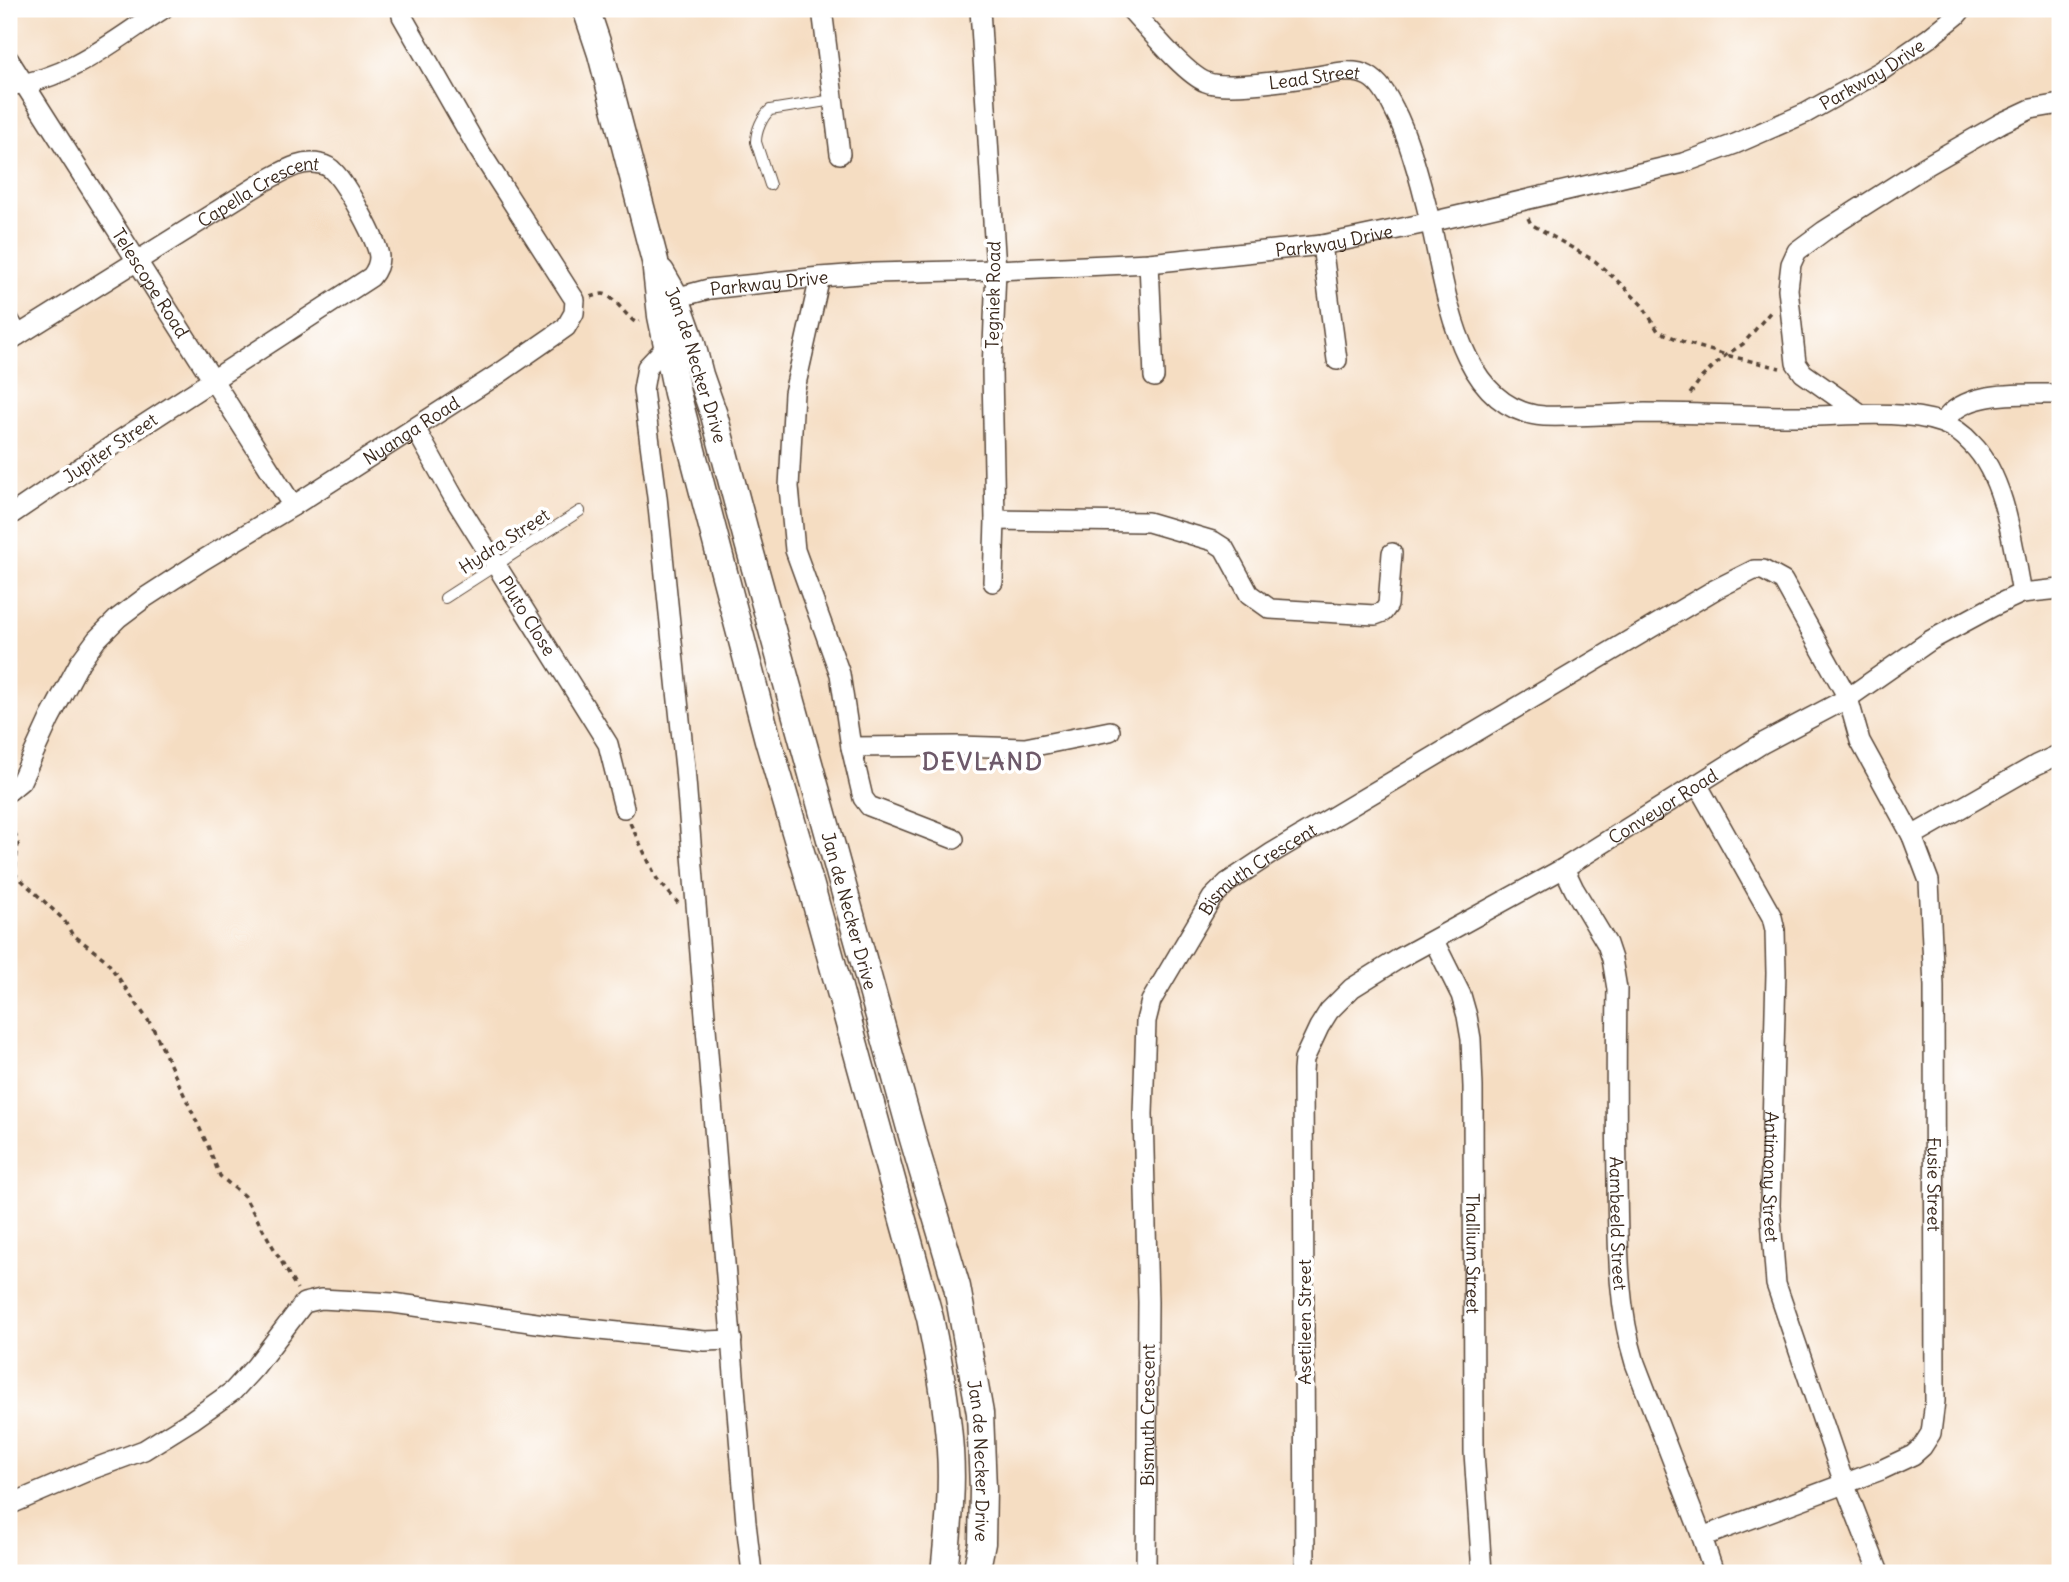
<svg xmlns="http://www.w3.org/2000/svg" width="2069" height="1582" viewBox="0 0 2069 1582" font-family="Delius,sans-serif">
<style>
.lines{fill:none;stroke-linecap:round;stroke-linejoin:round}
.lane-casing{stroke:#574537;stroke-width:12}
.street-casing{stroke:#574537;stroke-width:22}
.secondary-casing{stroke:#574537;stroke-width:29}
.path{stroke:#574537;stroke-width:3.5;stroke-dasharray:5 5;stroke-linecap:butt}
.lane{stroke:#fff;stroke-width:10}
.street{stroke:#fff;stroke-width:19}
.secondary{stroke:#fff;stroke-width:26}
.labels{text-anchor:middle;dominant-baseline:central;stroke-width:7;stroke-linejoin:round;paint-order:stroke}
.street-label{font-size:18px;fill:#3b2a1e;stroke:#fff}
.district-label{font-size:24px;font-weight:bold;letter-spacing:2px;fill:#6e5a6a;stroke:#fff}
</style>
<rect width="100%" height="100%" fill="#fff"/>
<filter id="ink" filterUnits="userSpaceOnUse"><feTurbulence type="fractalNoise" baseFrequency=".0143" numOctaves="2"/><feDisplacementMap in="SourceGraphic" scale="14" xChannelSelector="R" yChannelSelector="G"/><feConvolveMatrix kernelMatrix="1 2 1 2 8 2 1 2 1" color-interpolation-filters="sRGB"/></filter>
<filter id="wash" filterUnits="userSpaceOnUse"><feTurbulence type="fractalNoise" baseFrequency=".00686" numOctaves="4" result="noise"/><feDisplacementMap in="SourceGraphic" scale="28" xChannelSelector="R" yChannelSelector="G"/><feGaussianBlur stdDeviation="1.57" result="paint"/><feColorMatrix in="noise" values="0 0 0 0 0 0 0 0 0 0 0 0 0 0 0 0 0 1.4 0 .05"/><feComposite in="paint" operator="in"/></filter>
<g filter="url(#wash)">
<rect width="100%" height="100%" fill="#f5ddc2"/>
</g>
<g filter="url(#ink)">
<g class="lines">
<defs>
<g id="lane">
<path d="M 770,185 L 756,142 C 756,131 762,117 770,110 L 833,100"/>
<path d="M 445,598 L 580,511"/>
</g>
<g id="street">
<path d="M 822,9 L 840,154"/>
<path d="M 980,9 L 996,270 L 992,372 L 995,520 L 993,582"/>
<path id="s1" d="M 1130,9 C 1147,27 1185,74 1206,82 C 1224,90 1289,80 1311,77 C 1328,75 1351,67 1368,76 C 1380,82 1388,97 1394,109 C 1410,139 1423,191 1431,225 C 1446,289 1458,410 1544,416 C 1577,417 1611,414 1645,413 C 1694,413 1744,416 1794,416 C 1839,417 1898,408 1942,423 C 1953,427 1964,435 1972,444 C 2006,478 2013,548 2022,593"/>
<path id="s2" d="M 9,60 L 293,506"/>
<path d="M 13,85 C 70,79 116,39 163,9"/>
<path d="M 1322,245 L 1337,360"/>
<path d="M 1149,263 L 1154,377"/>
<path d="M 820,277 L 794,393 L 789,487 L 795,550 L 840,674 L 851,747 L 863,798 L 869,806 L 954,839"/>
<path id="s3" d="M 664,301 L 709,289 L 820,277 L 874,273 L 996,270 L 1149,263 L 1322,245 L 1431,222 L 1683,163 L 1735,144 L 1806,113 L 1881,71 L 1929,38 L 1956,16 L 1962,9"/>
<path d="M 9,320 L 18,335"/>
<path id="s4" d="M 9,341 L 265,181 C 281,173 300,159 320,164 C 326,165 330,167 334,172 C 346,184 378,241 379,257 C 379,265 376,271 371,277 L 122,439 L 9,516"/>
<path d="M 666,347 L 647,367 L 643,390 L 657,497 L 685,768 L 746,1523 L 752,1573"/>
<path d="M 1861,414 L 1803,373 L 1796,363 L 1788,289 L 1791,264 L 1797,251 L 1824,231 L 1926,166 L 2001,123 L 2031,109 L 2060,104"/>
<path d="M 1943,423 C 1964,388 2025,395 2060,394"/>
<path id="s5" d="M 415,428 L 453,496 L 608,744 L 624,808"/>
<path d="M 995,520 L 1148,522 L 1213,541 L 1224,548 L 1249,594 L 1270,609 L 1375,615 L 1383,612 L 1388,605 L 1392,553"/>
<path d="M 851,747 L 958,746 L 1025,748 L 1110,731"/>
<path id="s6" d="M 1697,784 L 1772,917 L 1775,930 L 1776,973 L 1770,1206 L 1776,1284 L 1844,1483 L 1879,1573"/>
<path id="s7" d="M 9,791 L 21,781 L 50,718 L 80,662 L 97,639 L 118,618 L 146,597 L 203,560 L 293,506 L 500,373 L 552,337 L 566,327 L 574,313 L 575,300 L 571,294 L 477,147 L 402,16 L 401,9"/>
<path d="M 1912,836 L 2036,765 L 2060,754"/>
<path id="s8" d="M 1564,868 L 1574,889 L 1607,944 L 1612,959 L 1617,989 C 1616,1053 1616,1118 1617,1182 C 1618,1242 1617,1305 1635,1363 L 1702,1537 L 1714,1573"/>
<path id="s9" d="M 1434,941 L 1461,995 L 1467,1016 L 1471,1039 L 1473,1087 L 1474,1452 L 1482,1573"/>
<path d="M 9,1505 L 90,1470 L 144,1450 L 192,1420 L 233,1391 L 255,1367 L 304,1303 L 321,1299 L 393,1303 L 551,1325 L 705,1341 L 732,1340"/>
<path id="s10" d="M 1146,1573 L 1148,1302 L 1143,1114 L 1146,1021 L 1151,1001 L 1212,898 L 1227,883 L 1272,853 L 1716,589 L 1754,570 L 1763,570 L 1783,581 L 1848,698 L 1860,741 L 1912,836 L 1929,881 L 1934,986 L 1935,1401 L 1931,1433 L 1922,1447 L 1913,1455 L 1881,1470 L 1702,1537"/>
<path id="s11" d="M 1305,1573 L 1303,1071 L 1304,1059 L 1319,1027 L 1329,1011 L 1352,988 L 1400,958 L 1564,868 L 1763,743 L 1848,698 L 1931,640 L 1992,607 L 2022,593 L 2060,589"/>
</g>
<g id="secondary">
<path d="M 586,9 L 601,54 L 655,261 L 661,316 L 677,393 L 768,740 L 811,886 L 930,1318 C 939,1361 947,1405 950,1450 C 953,1491 948,1532 944,1573"/>
<path id="s12" d="M 661,272 L 676,298 L 691,340 L 700,375 L 714,415 L 748,543 L 913,1139 L 957,1287 L 980,1413 L 983,1489 L 982,1543 L 976,1573"/>
</g>
</defs>
<use href="#lane" class="lane-casing"/>
<use href="#street" class="street-casing"/>
<use href="#secondary" class="secondary-casing"/>
<g class="path">
<path d="M 1528,218 L 1531,224 L 1595,261 L 1623,286 L 1643,306 L 1658,331 L 1686,343 L 1726,355 L 1780,368"/>
<path d="M 591,297 C 595,296 599,294 603,294 C 612,294 626,316 635,322 L 640,321"/>
<path d="M 1690,394 L 1702,377 L 1726,355 L 1743,344 L 1772,310"/>
<path d="M 9,814 L 18,843 L 15,874 L 64,920 L 72,934 L 106,960 L 152,1026 L 208,1146 L 220,1176 L 244,1196 L 297,1289"/>
<path d="M 630,823 L 657,879 L 678,903"/>
</g>
<use href="#lane" class="lane"/>
<use href="#street" class="street"/>
<use href="#secondary" class="secondary"/>
</g>
</g>
<g class="labels">
<g class="street-label">
<text stroke="none"><textPath href="#s3" startOffset="1241">Parkway Drive</textPath></text>
<text stroke="none"><textPath href="#s1" startOffset="215">Lead Street</textPath></text>
<text stroke="none"><textPath href="#s4" startOffset="292">Capella Crescent</textPath></text>
<text stroke="none"><textPath href="#s3" startOffset="674">Parkway Drive</textPath></text>
<text stroke="none"><textPath href="#s2" startOffset="264">Telescope Road</textPath></text>
<text stroke="none"><textPath href="#s3" startOffset="107">Parkway Drive</textPath></text>
<text transform="translate(993 295) rotate(-89)">Tegniek Road</text>
<text stroke="none"><textPath href="#s12" startOffset="100">Jan de Necker Drive</textPath></text>
<text stroke="none"><textPath href="#s7" startOffset="555">Nyanga Road</textPath></text>
<text transform="translate(110 448) rotate(-34)">Jupiter Street</text>
<text transform="translate(504 541) rotate(-33)">Hydra Street</text>
<text stroke="none"><textPath href="#s5" startOffset="219">Pluto Close</textPath></text>
<text stroke="none"><textPath href="#s11" startOffset="961">Conveyor Road</textPath></text>
<text stroke="none"><textPath href="#s10" startOffset="746">Bismuth Crescent</textPath></text>
<text stroke="none"><textPath href="#s12" startOffset="667">Jan de Necker Drive</textPath></text>
<text stroke="none"><textPath href="#s6" startOffset="413">Antimony Street</textPath></text>
<text stroke="none"><textPath href="#s10" startOffset="1997">Fusie Street</textPath></text>
<text stroke="none"><textPath href="#s8" startOffset="368">Aambeeld Street</textPath></text>
<text stroke="none"><textPath href="#s9" startOffset="320">Thallium Street</textPath></text>
<text transform="translate(1304 1322) rotate(-90)">Asetileen Street</text>
<text stroke="none"><textPath href="#s10" startOffset="158">Bismuth Crescent</textPath></text>
<text stroke="none"><textPath href="#s12" startOffset="1234">Jan de Necker Drive</textPath></text>
</g>
<g class="district-label">
<text x="983" y="761">DEVLAND</text>
</g>
</g>
<rect width="2069" height="1582" fill="none" stroke="#fff" stroke-width="35"/>
</svg>
